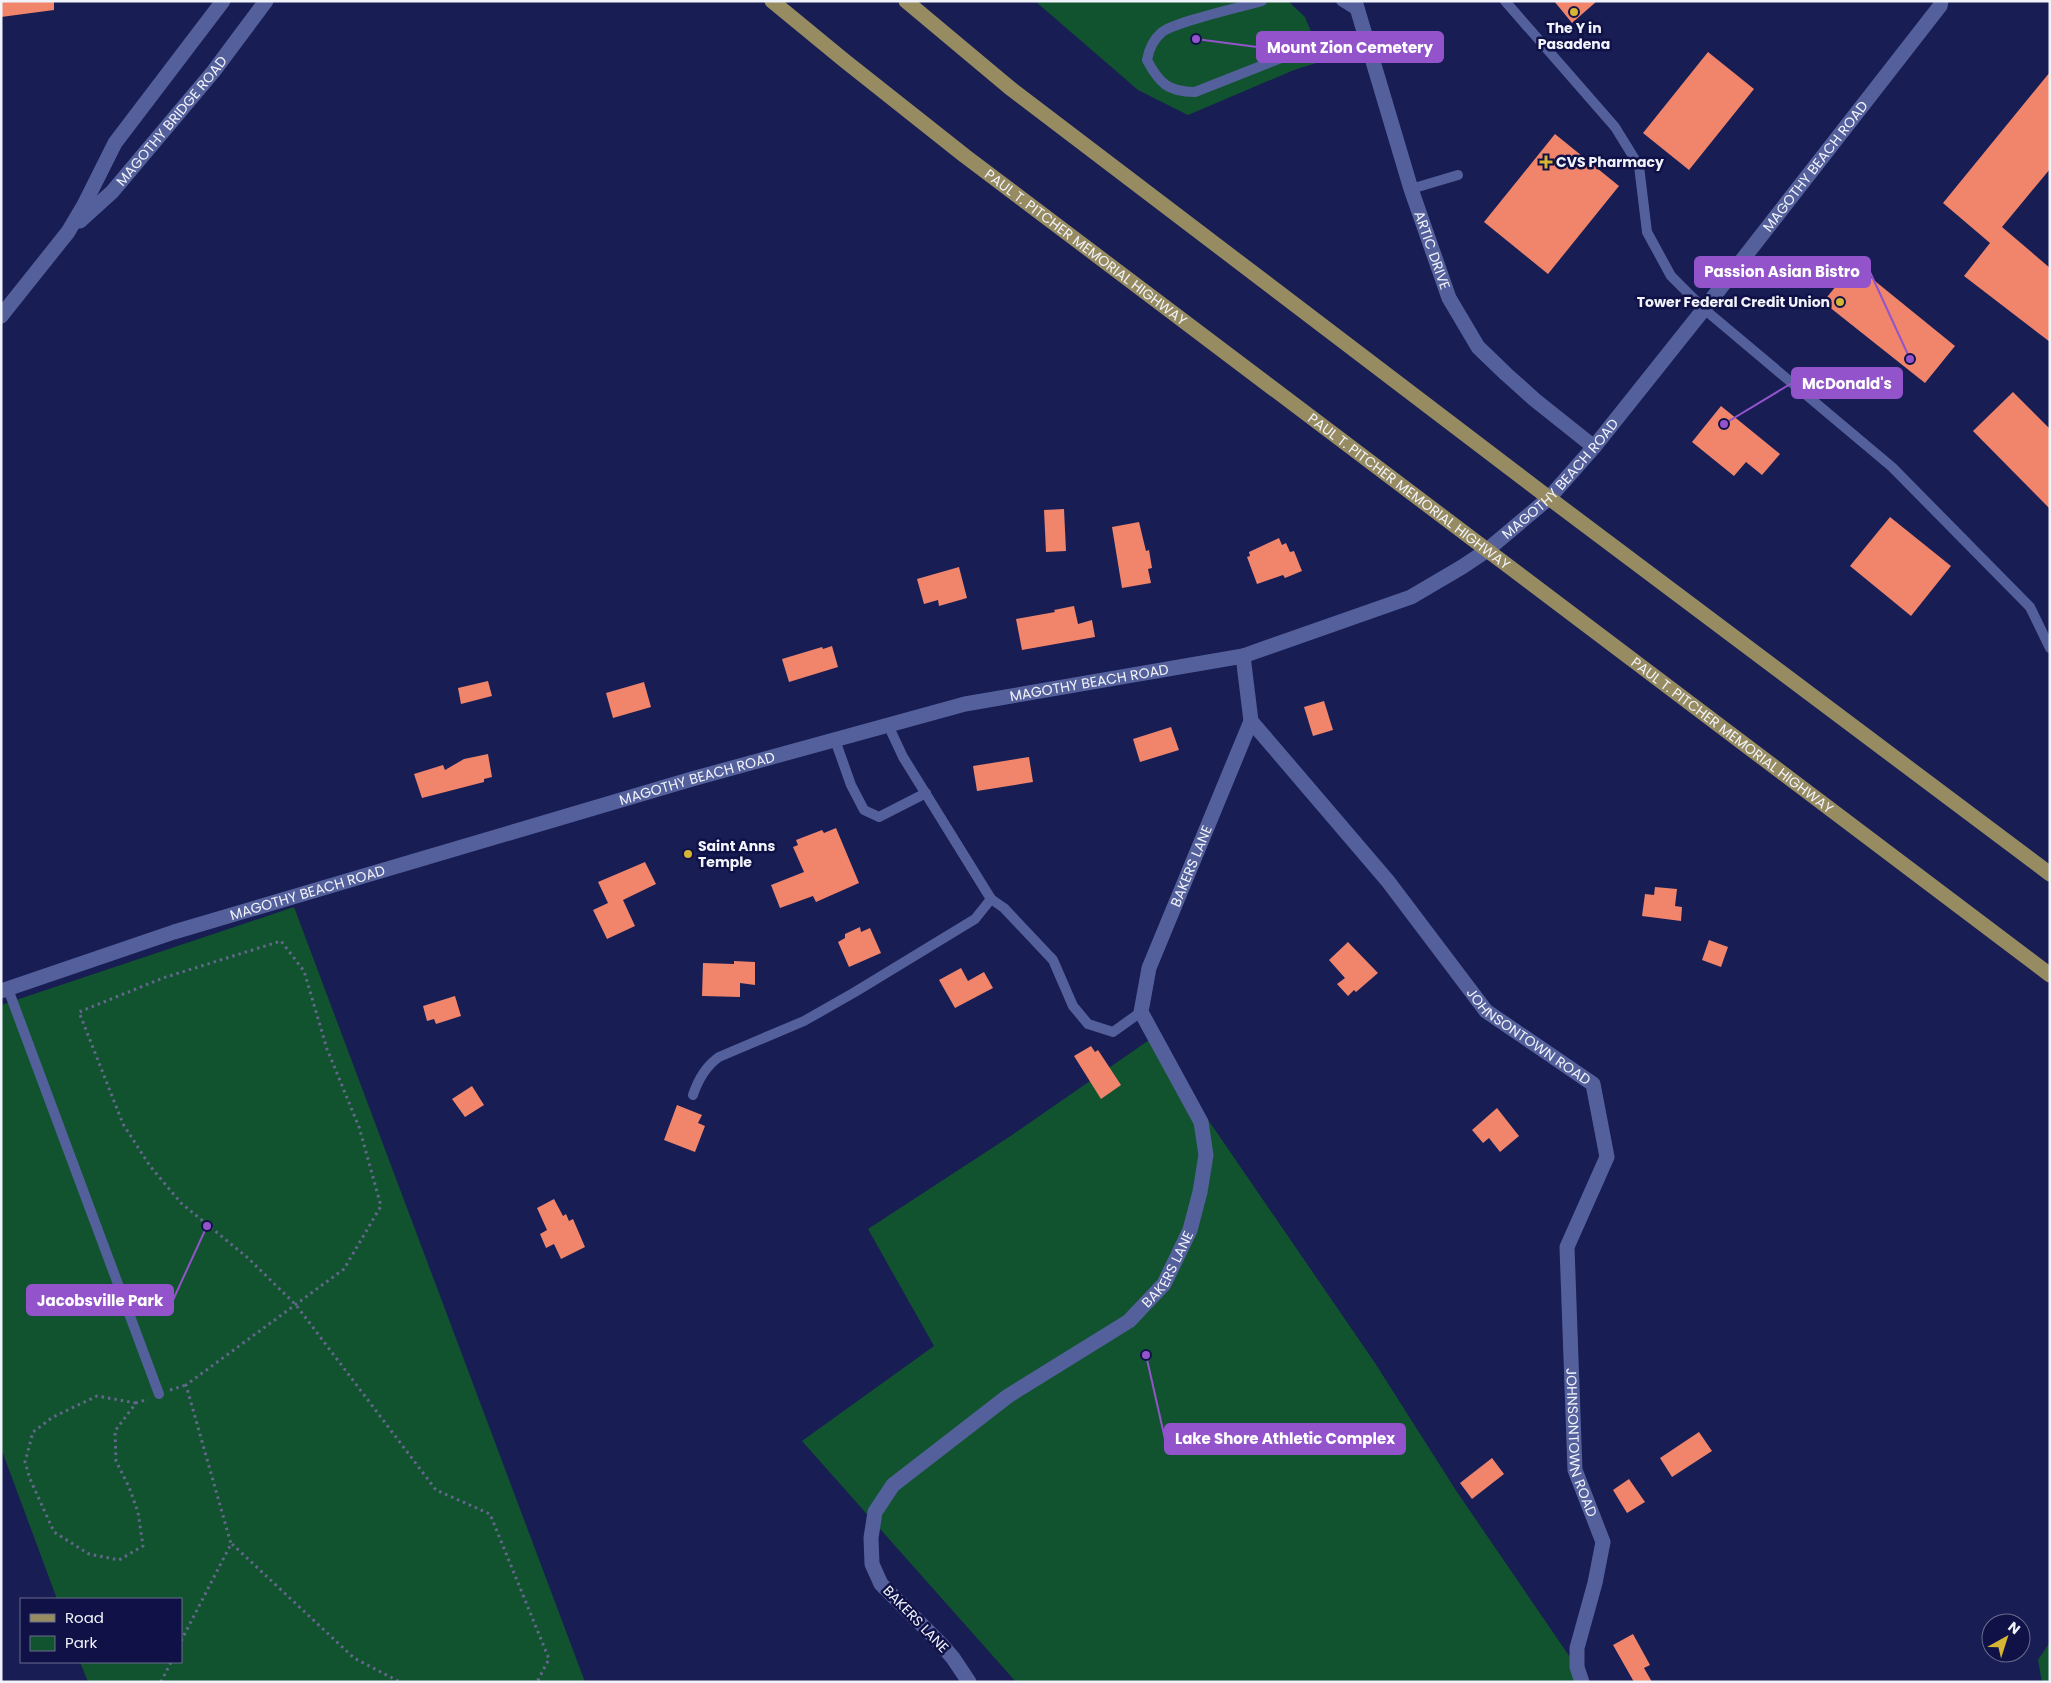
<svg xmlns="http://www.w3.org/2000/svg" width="2051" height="1683" viewBox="0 0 2051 1683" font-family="Poppins,sans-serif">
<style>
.green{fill:#12532f}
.building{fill:#f0856c}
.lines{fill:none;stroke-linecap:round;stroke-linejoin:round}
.path{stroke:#63678d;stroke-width:3;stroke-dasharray:2.5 4;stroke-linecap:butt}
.lane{stroke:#54609c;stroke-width:10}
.street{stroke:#54609c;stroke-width:15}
.secondary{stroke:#54609c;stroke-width:15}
.primary{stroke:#978b61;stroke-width:15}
.poi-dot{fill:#d6b534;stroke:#101247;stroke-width:2}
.labels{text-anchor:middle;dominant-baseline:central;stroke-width:5;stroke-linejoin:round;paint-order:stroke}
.poi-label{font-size:14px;font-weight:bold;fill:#f1f3fa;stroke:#101247;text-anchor:start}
.street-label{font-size:14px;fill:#f1f3fa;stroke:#101247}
.leader{fill:none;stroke:#9354cb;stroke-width:2}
.callout-dot{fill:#9354cb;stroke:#101247;stroke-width:2}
.callout{fill:#9354cb;stroke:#9354cb;stroke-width:2}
.callout-label{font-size:15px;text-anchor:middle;font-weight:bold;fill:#fff}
</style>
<rect width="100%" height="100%" fill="#181d53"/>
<g class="green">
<path d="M 1035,1 L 1288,1 L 1305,17 L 1323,61 L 1294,70 L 1188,115 L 1138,90 Z"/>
<path d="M 294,907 L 585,1682 L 88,1682 L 80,1662 L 181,1662 L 181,1599 L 57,1599 L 1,1448 L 1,1005 Z"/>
<path d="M 1152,1038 L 1375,1363 L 1457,1492 L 1587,1682 L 1016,1682 L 802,1441 L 934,1346 L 868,1229 L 1012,1135 Z"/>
<path d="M 2050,1642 L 2050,1682 L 2042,1682 L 2038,1660 Z"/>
</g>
<g class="building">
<path d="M 1,1 L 54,1 L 54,10 L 1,17 Z"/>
<path d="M 1554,1 L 1597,1 L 1572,23 Z"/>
<path d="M 1708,52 L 1754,89 L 1689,170 L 1643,133 Z"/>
<path d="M 2050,72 L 2050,169 L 2002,227 L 2050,268 L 2050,342 L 1964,276 L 1990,243 L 1943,203 Z"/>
<path d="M 1555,134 L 1619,186 L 1548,274 L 1484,222 Z"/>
<path d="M 1854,264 L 1955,346 L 1925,383 L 1823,302 Z"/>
<path d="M 2013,392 L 2050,429 L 2050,509 L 1973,431 Z"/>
<path d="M 1721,406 L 1780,454 L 1762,475 L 1746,462 L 1734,476 L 1692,442 Z"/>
<path d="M 1064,509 L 1066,551 L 1046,552 L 1044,510 Z"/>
<path d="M 1890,517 L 1951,566 L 1911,616 L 1850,566 Z"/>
<path d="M 1139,522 L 1146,551 L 1149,550 L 1152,568 L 1148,569 L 1151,583 L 1122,588 L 1112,527 Z"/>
<path d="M 1279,538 L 1282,545 L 1286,543 L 1290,552 L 1294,551 L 1302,571 L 1285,578 L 1283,575 L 1257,584 L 1247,557 L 1250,556 L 1249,552 Z"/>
<path d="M 959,567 L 967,598 L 939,606 L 938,600 L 924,604 L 917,579 Z"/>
<path d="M 1074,606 L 1078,624 L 1092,620 L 1095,637 L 1022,650 L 1016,619 L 1055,612 L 1054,610 Z"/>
<path d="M 832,646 L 838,667 L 789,682 L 782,659 L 822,647 L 823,649 Z"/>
<path d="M 488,681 L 492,696 L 461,704 L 458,688 Z"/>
<path d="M 644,682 L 651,707 L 613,718 L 606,693 Z"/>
<path d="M 1324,701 L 1333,730 L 1313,736 L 1304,707 Z"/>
<path d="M 1171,727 L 1179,750 L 1140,762 L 1133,739 Z"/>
<path d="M 488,754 L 492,777 L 484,779 L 484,782 L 422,798 L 414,774 L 443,765 L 445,770 L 464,759 Z"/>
<path d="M 1029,757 L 1033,782 L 977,791 L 973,766 Z"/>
<path d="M 836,828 L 859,883 L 816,902 L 813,896 L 780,908 L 771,885 L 804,872 L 793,847 L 798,845 L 796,840 L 822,830 L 824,833 Z"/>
<path d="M 645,862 L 656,884 L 623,900 L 635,926 L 607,939 L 593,910 L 608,903 L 598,882 Z"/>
<path d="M 1655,887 L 1677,889 L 1675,906 L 1682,907 L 1681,921 L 1642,916 L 1645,894 L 1654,895 Z"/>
<path d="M 860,927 L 861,932 L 870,928 L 881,953 L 849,967 L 838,942 L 845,938 L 845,934 Z"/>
<path d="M 1709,940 L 1728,947 L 1721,967 L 1702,960 Z"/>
<path d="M 1348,942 L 1378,973 L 1356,992 L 1354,990 L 1348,996 L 1337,984 L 1345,978 L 1329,960 Z"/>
<path d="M 734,961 L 755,962 L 755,985 L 740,983 L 740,997 L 702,996 L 703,963 L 734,964 Z"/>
<path d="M 961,968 L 968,981 L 984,972 L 993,988 L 955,1008 L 939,980 Z"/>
<path d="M 455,996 L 461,1016 L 436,1024 L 434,1019 L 427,1021 L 423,1006 Z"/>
<path d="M 1091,1046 L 1095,1052 L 1098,1050 L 1121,1085 L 1101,1099 L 1074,1056 Z"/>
<path d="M 472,1086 L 484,1105 L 465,1117 L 452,1099 Z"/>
<path d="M 677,1105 L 702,1115 L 698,1123 L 705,1126 L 695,1152 L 664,1140 Z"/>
<path d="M 1497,1108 L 1519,1136 L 1500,1152 L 1489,1138 L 1483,1143 L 1472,1130 Z"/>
<path d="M 554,1199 L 563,1216 L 566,1214 L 569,1221 L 573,1219 L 585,1247 L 561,1259 L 554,1244 L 546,1248 L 540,1234 L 547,1230 L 537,1208 Z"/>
<path d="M 1699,1432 L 1712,1451 L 1672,1477 L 1660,1458 Z"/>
<path d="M 1492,1458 L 1504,1474 L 1472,1499 L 1460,1483 Z"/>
<path d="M 1629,1479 L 1645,1502 L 1627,1513 L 1613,1490 Z"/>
<path d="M 1633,1634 L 1650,1665 L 1644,1668 L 1652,1682 L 1634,1682 L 1613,1645 Z"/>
</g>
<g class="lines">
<g class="path">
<path d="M 170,1390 L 186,1385"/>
<path d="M 136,1403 L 97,1396 L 53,1417 L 33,1432 L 25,1462 L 30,1479 L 54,1532 L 89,1554 L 119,1560 L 143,1546 L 138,1512 L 129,1487 L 116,1461 L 115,1431 L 136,1403 L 148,1399"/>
<path d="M 232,1544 L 354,1658 L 400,1682"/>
<path d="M 181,1641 L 231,1544 L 186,1385 L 344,1269 L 381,1206 L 359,1127 L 327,1049 L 304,971 L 281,941 L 163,978 L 79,1012 L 123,1124 L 150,1166 L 181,1203 L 248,1258 L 296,1305 L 436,1490 L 490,1514 L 549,1659 L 537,1682"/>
<path d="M 161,1682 L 171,1662"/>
</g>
<g class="lane">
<path d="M 1262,1 C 1242,7 1173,22 1161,33 C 1153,40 1149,49 1147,60 C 1159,83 1168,92 1195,92 L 1314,45 L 1365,39"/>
<path d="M 1341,1 L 1357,11"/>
<path d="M 1505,1 L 1615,127 L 1639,166 L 1647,232 L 1671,276 L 1704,309 L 1892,467 L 2030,607 L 2050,648"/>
<path d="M 1411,189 L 1458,175"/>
<path d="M 835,740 L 851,785 L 864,810 L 879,817 L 926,793"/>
<path d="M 991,899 L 1004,908 L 1053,960 L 1073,1006 L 1088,1024 L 1113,1032 L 1141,1012"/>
<path d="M 8,989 L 159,1394"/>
<path d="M 693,1095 C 698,1080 706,1066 719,1057 L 804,1021 L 855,992 L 975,919 L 991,899 L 903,757 L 888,725"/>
</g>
<g class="street">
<path id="s1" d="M 1355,1 L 1411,189 L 1449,298 L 1478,347 L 1506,374 L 1535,400 L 1594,447"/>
<path id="s2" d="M 1243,656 L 1251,721 L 1387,880 L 1486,1011 L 1593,1084 L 1607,1157 L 1567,1247 L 1575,1470 L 1603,1542 L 1595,1583 L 1577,1648 L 1577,1667 L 1582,1682"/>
<path id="s3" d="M 969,1682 L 953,1658 L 941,1644 L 881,1584 L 872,1564 L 871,1538 L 875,1512 L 893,1485 L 1008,1396 L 1129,1321 L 1164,1284 L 1190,1230 L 1200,1192 L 1206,1155 L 1201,1122 L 1141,1012 L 1149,968 L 1251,721"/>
</g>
<g class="secondary">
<path id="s4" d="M 80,221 L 112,192 L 213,72 L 266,1"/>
<path d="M 1,316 L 68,232 L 84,205 L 115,143 L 223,1"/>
<path id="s5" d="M 1,991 L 174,932 L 692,779 L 965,704 L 1243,656 L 1411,597 L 1462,567 L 1486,551 L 1549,498 L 1594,447 L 1704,309 L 1940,6 L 1941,1"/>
</g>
<g class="primary">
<path id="s6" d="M 772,1 L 845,61 L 965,156 L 2050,975"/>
<path d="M 906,1 L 1010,88 L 1549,498 L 2050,874"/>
</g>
</g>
<g class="poi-dot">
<circle cx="1574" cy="12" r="5"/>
<path d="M1543.5 154.5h5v5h5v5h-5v5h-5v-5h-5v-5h5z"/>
<circle cx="1840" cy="302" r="5"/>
<circle cx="688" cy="854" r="5"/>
</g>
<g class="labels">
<g class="poi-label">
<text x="1574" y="28" text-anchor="middle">The Y in<tspan x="1574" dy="16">Pasadena</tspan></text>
<text x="1556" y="162">CVS Pharmacy</text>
<text x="1830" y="302" text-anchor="end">Tower Federal Credit Union</text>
<text x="698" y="846">Saint Anns<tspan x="698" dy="16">Temple</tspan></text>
</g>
<g class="street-label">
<text stroke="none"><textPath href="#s4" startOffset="136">MAGOTHY BRIDGE ROAD</textPath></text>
<text stroke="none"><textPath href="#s5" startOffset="2062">MAGOTHY BEACH ROAD</textPath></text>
<text stroke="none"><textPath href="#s6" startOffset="399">PAUL T. PITCHER MEMORIAL HIGHWAY</textPath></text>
<text stroke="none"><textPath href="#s1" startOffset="261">ARTIC DRIVE</textPath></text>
<text stroke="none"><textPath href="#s5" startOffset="1658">MAGOTHY BEACH ROAD</textPath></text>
<text stroke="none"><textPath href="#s6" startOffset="804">PAUL T. PITCHER MEMORIAL HIGHWAY</textPath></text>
<text stroke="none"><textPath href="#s5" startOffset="1132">MAGOTHY BEACH ROAD</textPath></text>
<text stroke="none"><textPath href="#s6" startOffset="1209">PAUL T. PITCHER MEMORIAL HIGHWAY</textPath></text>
<text stroke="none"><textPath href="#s5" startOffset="728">MAGOTHY BEACH ROAD</textPath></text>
<text stroke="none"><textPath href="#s3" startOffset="1028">BAKERS LANE</textPath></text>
<text stroke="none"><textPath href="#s5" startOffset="322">MAGOTHY BEACH ROAD</textPath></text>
<text stroke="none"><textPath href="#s2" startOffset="488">JOHNSONTOWN ROAD</textPath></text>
<text stroke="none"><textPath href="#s3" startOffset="592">BAKERS LANE</textPath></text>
<text stroke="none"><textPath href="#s2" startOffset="938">JOHNSONTOWN ROAD</textPath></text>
<text transform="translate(916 1619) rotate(46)">BAKERS LANE</text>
</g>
</g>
<path class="leader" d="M1196 39L1257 47M1910 359L1870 272M1724 424L1792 383M207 1226L173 1300M1146 1355L1165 1439"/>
<g class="callout-dot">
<circle cx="1196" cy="39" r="5"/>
<circle cx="1910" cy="359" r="5"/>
<circle cx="1724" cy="424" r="5"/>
<circle cx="207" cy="1226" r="5"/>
<circle cx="1146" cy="1355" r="5"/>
</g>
<g class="callout">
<rect x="1257" y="32" width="186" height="30" rx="5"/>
<rect x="1695" y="257" width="175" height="30" rx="5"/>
<rect x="1792" y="368" width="110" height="30" rx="5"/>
<rect x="27" y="1285" width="146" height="30" rx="5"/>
<rect x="1165" y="1424" width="240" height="30" rx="5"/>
</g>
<g class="callout-label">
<text x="1350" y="53">Mount Zion Cemetery</text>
<text x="1782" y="277">Passion Asian Bistro</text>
<text x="1847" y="389">McDonald's</text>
<text x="100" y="1306">Jacobsville Park</text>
<text x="1285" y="1444">Lake Shore Athletic Complex</text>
</g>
<rect width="2051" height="1683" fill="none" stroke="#f1f3fa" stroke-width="5"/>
<rect x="20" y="1598" width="162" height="65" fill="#101247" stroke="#6a6c8f"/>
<rect x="30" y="1614" width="25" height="8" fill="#978b61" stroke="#6a6c8f"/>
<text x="65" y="1623" font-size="15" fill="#f1f3fa">Road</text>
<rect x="30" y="1636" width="25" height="15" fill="#12532f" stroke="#6a6c8f"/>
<text x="65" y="1648" font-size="15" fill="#f1f3fa">Park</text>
<g transform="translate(2006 1638) rotate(39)"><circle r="24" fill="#101247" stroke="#6a6c8f"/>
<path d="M0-4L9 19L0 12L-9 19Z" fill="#d6b534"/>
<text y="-8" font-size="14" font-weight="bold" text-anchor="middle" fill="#f1f3fa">N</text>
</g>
</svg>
